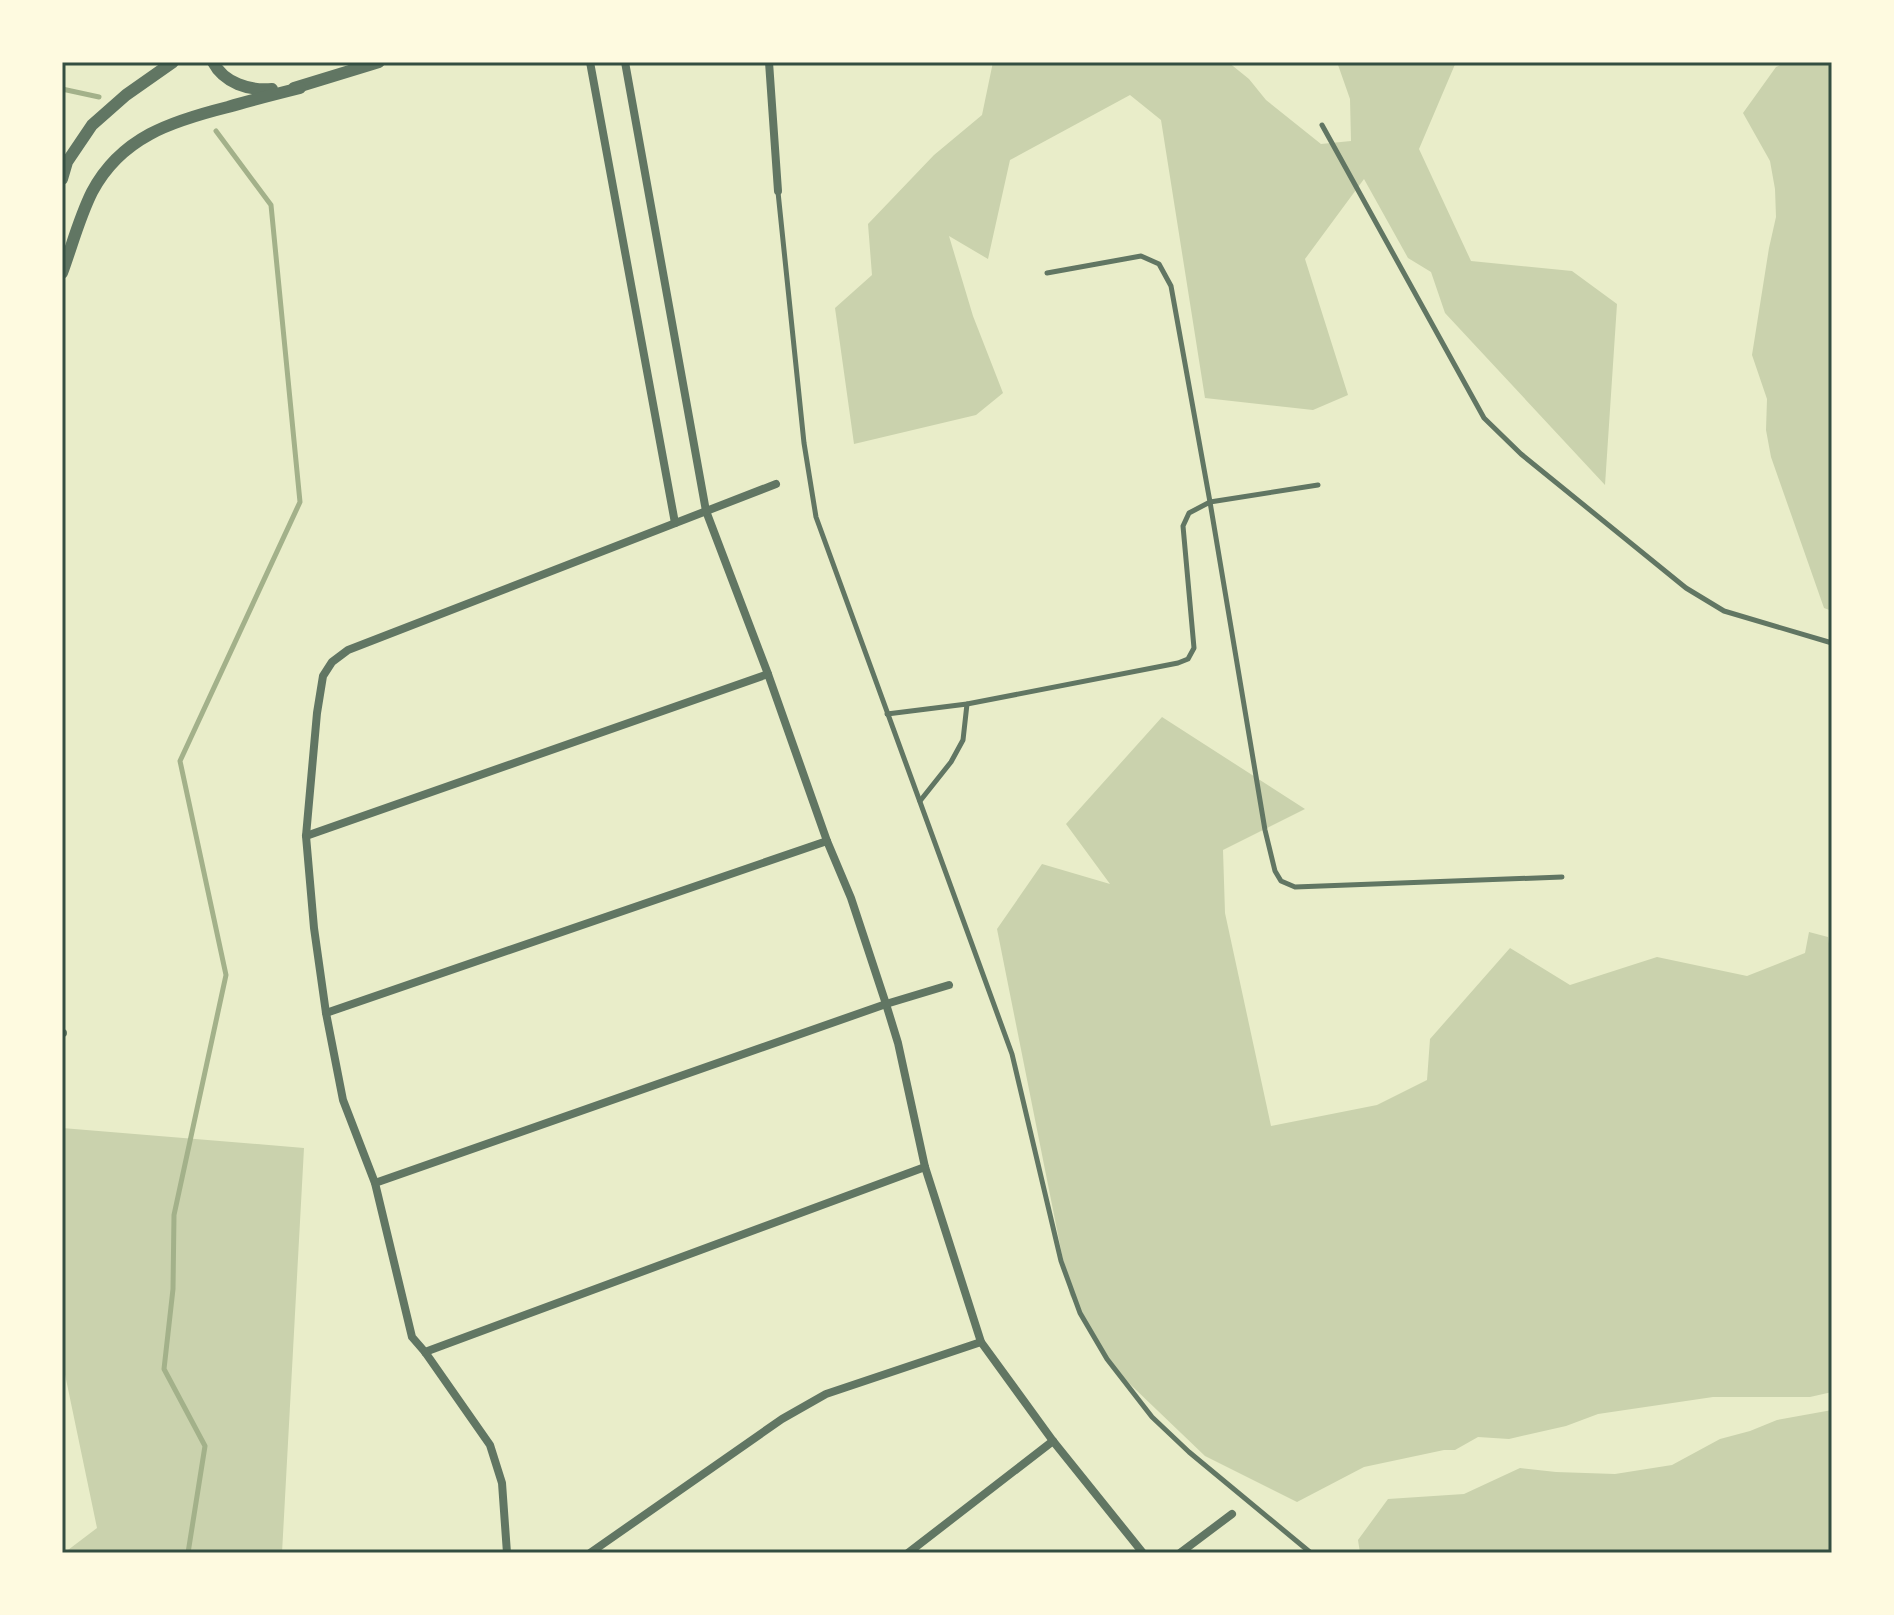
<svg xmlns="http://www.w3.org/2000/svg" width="1894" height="1615" viewBox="0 0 1894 1615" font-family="'IBM Plex Sans',sans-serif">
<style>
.green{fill:#cad2ad}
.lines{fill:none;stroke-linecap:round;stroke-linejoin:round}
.stream{stroke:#a3b18a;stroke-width:5}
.service{stroke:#617663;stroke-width:5}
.minor{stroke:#617663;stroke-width:8}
.tertiary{stroke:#617663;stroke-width:12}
.neatline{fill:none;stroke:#344e41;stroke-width:3}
</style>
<rect width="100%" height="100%" fill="#e9edc9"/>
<g class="green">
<path d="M 993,62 L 1228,62 L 1249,79 L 1266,100 L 1321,144 L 1351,141 L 1350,99 L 1337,62 L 1456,62 L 1419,149 L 1471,261 L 1572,271 L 1617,304 L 1605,485 L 1445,313 L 1431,272 L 1408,258 L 1364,179 L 1305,259 L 1348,395 L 1313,410 L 1205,398 L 1161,120 L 1130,95 L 1010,160 L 988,259 L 949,236 L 973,316 L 1003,393 L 976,415 L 854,444 L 835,308 L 872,275 L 868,224 L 934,155 L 982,115 Z"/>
<path d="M 1787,62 L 1832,62 L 1832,611 L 1824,608 L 1771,457 L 1766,430 L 1767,399 L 1752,355 L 1769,248 L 1776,217 L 1775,189 L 1770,161 L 1743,113 L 1776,67 Z"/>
<path d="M 1162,717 L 1305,809 L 1223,850 L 1225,913 L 1271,1126 L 1377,1105 L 1427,1080 L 1430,1039 L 1510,948 L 1570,985 L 1657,957 L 1747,976 L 1805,953 L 1809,932 L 1828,937 L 1832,963 L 1832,1392 L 1810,1397 L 1713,1397 L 1598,1414 L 1566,1426 L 1509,1439 L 1478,1437 L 1455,1450 L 1444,1450 L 1364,1467 L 1297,1502 L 1205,1456 L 1110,1365 L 1070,1295 L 997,929 L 1042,864 L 1110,884 L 1066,824 Z"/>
<path d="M 62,1128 L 304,1148 L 282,1553 L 64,1553 L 97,1528 L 62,1360 Z"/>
<path d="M 1832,1410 L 1832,1553 L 1360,1553 L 1358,1540 L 1388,1499 L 1464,1494 L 1520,1468 L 1556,1472 L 1615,1474 L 1672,1465 L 1720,1439 L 1750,1431 L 1777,1420 Z"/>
</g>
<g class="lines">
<g class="stream">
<path d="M 62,89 L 99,97"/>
<path d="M 188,1553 L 205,1446 L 164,1369 L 173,1289 L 174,1215 L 226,975 L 180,761 L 300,502 L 271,205 L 216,131"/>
</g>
<g class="service">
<path d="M 1322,125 L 1484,418 L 1521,454 L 1686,588 L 1724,611 L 1832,643"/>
<path d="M 778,192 L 804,443 L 816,517 L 1012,1054 L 1061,1261 L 1080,1313 L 1107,1359 L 1152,1417 L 1189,1452 L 1311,1553"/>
<path d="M 1047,273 L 1141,256 L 1159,264 L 1171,286 L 1210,502 L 1265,830 L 1275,871 L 1281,881 L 1295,887 L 1562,877"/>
<path d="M 887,714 L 967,704 L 1178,663 L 1188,659 L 1194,648 L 1183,526 L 1189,513 L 1210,502 L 1318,485"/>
<path d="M 920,801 L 951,762 L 963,740 L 967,704"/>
</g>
<g class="minor">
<path d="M 590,62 L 675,523"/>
<path d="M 625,62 L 706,511 L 768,674 L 827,841 L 851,898 L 886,1004 L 898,1043 L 925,1167 L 981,1342 L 1053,1441 L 1143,1553"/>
<path d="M 769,62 L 778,191"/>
<path d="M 306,836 L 768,674"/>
<path d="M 326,1013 L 827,841"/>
<path d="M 62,1033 L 63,1033"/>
<path d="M 375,1183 L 886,1004 L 949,985"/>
<path d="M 425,1352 L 925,1167"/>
<path d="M 507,1553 L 502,1483 L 490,1445 L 425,1352 L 412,1337 L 375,1183 L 343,1100 L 326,1013 L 314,928 L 306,836 L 317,713 L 323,676 L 332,662 L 348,650 L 776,484"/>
<path d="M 590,1553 L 782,1419 L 826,1394 L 981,1342"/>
<path d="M 908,1553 L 1053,1441"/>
<path d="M 1180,1553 L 1232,1514"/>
</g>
<g class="tertiary">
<path d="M 213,62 C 224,83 249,91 272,89"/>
<path d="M 294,88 L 379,62"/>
<path d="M 62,179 L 67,162 L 92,125 L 126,95 L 173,62"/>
<path d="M 62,273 C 72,246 79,218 92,192 C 121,137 172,121 228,107 C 252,100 276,94 300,88"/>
</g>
</g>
<rect width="1894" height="1615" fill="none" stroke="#fefae0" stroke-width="128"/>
<rect x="64" y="64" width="1766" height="1487" class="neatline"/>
</svg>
